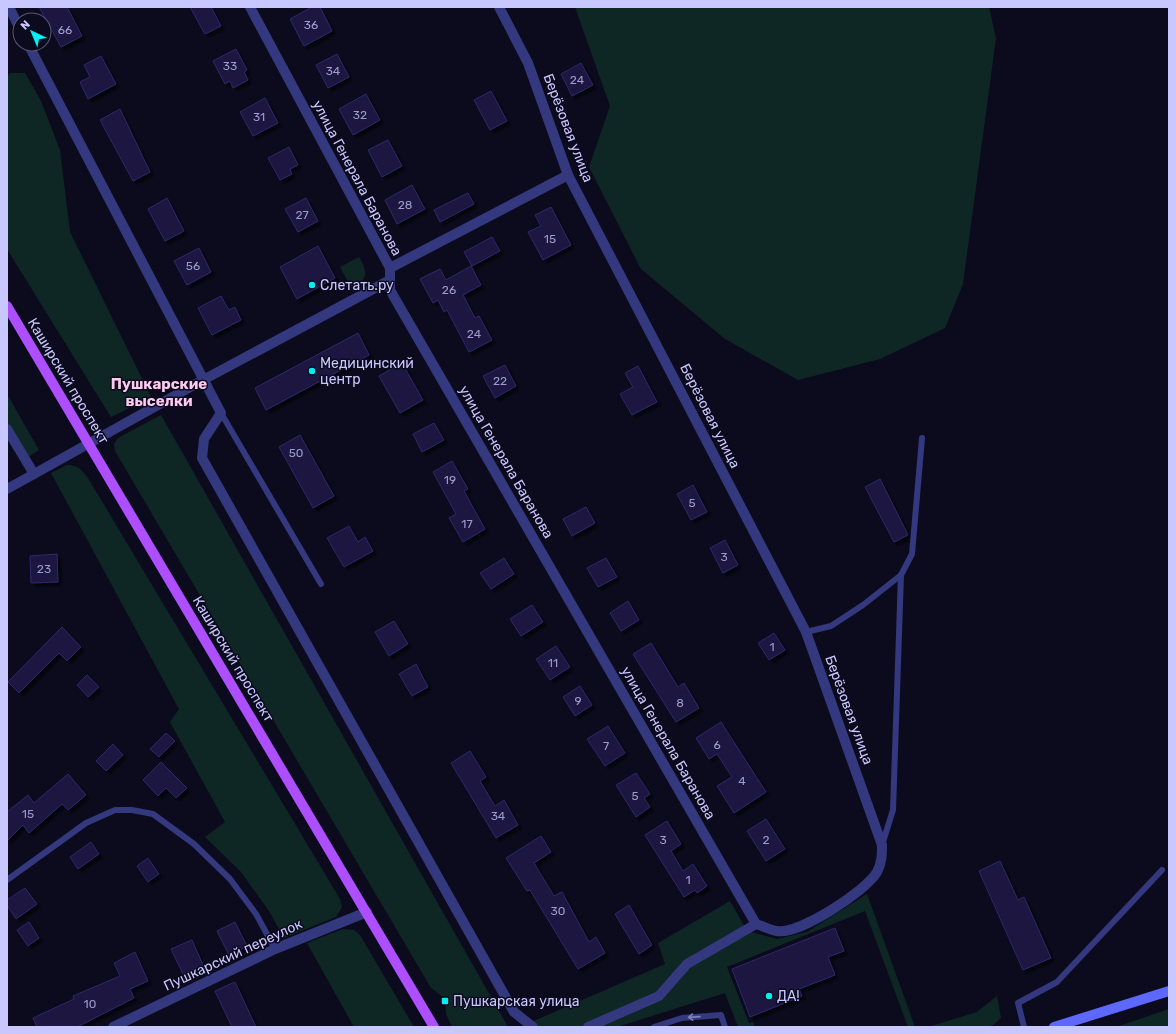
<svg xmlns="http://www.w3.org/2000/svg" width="1176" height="1034" viewBox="0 0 1176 1034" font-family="Rubik,sans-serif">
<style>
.green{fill:#0e2724}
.building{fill:#1b163f;stroke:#2f276c;filter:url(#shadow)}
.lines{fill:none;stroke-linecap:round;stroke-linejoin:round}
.service{stroke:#34387e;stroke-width:6}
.minor{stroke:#34387e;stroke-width:10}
.secondary{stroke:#5e68ff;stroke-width:10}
.primary{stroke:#ad4eff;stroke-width:10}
.oneway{stroke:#7e80be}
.poi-dot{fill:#00eff2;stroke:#0c0b1d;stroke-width:1.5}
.labels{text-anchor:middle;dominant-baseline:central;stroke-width:3;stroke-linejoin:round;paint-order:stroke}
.number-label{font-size:12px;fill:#9e9bcf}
.street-label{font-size:14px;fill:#c9c7ff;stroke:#0c0b1d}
.poi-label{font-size:14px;fill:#c9c7ff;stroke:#0c0b1d;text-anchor:start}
.neighbourhood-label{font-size:15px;font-weight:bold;fill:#ffc9f0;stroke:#0c0b1d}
</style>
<defs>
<filter id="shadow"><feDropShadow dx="3.5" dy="3.5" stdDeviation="1" flood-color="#0009"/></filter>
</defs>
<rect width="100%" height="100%" fill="#0c0b1d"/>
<g class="green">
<path d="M 575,7 L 989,7 L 996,38 L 963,284 L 945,328 L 880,359 L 798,380 L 725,339 L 641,269 L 589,167 L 610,106 Z"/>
<path d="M 10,73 L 25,73 L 41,101 L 60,150 L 70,232 L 151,397 L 111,417 L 7,249 L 7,76 Z"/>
<path d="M 359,257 C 368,272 368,280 352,289 L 340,267 Z"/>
<path d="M 7,394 L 39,450 L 25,459 L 7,429 Z"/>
<path d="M 161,415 L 508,1027 L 452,1027 L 446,1014 L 445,1001 L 442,996 L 431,988 L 115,451 L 114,444 L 118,438 Z"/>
<path d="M 67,465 C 78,465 82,470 88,478 L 340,899 L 342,907 L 336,917 L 284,938 L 269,911 L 241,872 L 205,837 L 225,822 L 170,722 L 179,709 L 51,473 Z"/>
<path d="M 867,894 L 915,1027 L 908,1027 L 865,911 L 727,967 L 749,1023 L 753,1022 L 755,1027 L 738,1027 L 725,993 L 617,1027 L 520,1027 L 665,964 L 658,943 L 730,901 L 747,931 L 777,939 L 807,932 Z"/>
<path d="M 343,929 L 354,930 L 360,935 L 414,1027 L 354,1027 L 307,943 Z"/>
<path d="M 997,996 L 1001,1018 L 993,1025 L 987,1027 L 928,1027 L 977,1012 Z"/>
<path d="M 1169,1009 L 1169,1027 L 1116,1027 Z"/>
</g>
<g class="building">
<path d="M 39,7 L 67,7 L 82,36 L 61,47 Z"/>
<path d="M 190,7 L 211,7 L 221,26 L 205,34 Z"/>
<path d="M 312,7 L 320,7 L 332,31 L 304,46 L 290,19 Z"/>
<path d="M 236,49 L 247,70 L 244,72 L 248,80 L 233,88 L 230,81 L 225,84 L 213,61 Z"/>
<path d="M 337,54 L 349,77 L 328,88 L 316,65 Z"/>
<path d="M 101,56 L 116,84 L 88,99 L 80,82 L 90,77 L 84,65 Z"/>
<path d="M 581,63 L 593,85 L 572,96 L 561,74 Z"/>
<path d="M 491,91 L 507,121 L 490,130 L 474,100 Z"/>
<path d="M 366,94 L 380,120 L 353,135 L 339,109 Z"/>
<path d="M 265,98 L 278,123 L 253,136 L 240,112 Z"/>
<path d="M 120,109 L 150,172 L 133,181 L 100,120 Z"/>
<path d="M 388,140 L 402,166 L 382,177 L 368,150 Z"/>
<path d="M 289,147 L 298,165 L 290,169 L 292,174 L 280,180 L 268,158 Z"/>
<path d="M 412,185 L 425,209 L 397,224 L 385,200 Z"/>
<path d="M 468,193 L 474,204 L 440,222 L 434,210 Z"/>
<path d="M 167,198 L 184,231 L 165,241 L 148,209 Z"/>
<path d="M 306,198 L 318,221 L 298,232 L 285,209 Z"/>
<path d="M 551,207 L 571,245 L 543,260 L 528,232 L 541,226 L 535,215 Z"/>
<path d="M 492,237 L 500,251 L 472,266 L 464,252 Z"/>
<path d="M 318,246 L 335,278 L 297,299 L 280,267 Z"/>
<path d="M 199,248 L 211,272 L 187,285 L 174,261 Z"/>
<path d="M 471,266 L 481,285 L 463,295 L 475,318 L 479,316 L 492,340 L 469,352 L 447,310 L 444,312 L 438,300 L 433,303 L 420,279 L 440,269 L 446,280 Z"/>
<path d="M 221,296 L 229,310 L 235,307 L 241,320 L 212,335 L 198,308 Z"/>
<path d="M 358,333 L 369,355 L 266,410 L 255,388 Z"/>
<path d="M 402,363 L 423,400 L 400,413 L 379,376 Z"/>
<path d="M 505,365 L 516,386 L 495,398 L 483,376 Z"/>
<path d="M 638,366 L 657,402 L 632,415 L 620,394 L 633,387 L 625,373 Z"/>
<path d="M 434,423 L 444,440 L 422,452 L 413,434 Z"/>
<path d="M 300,435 L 334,496 L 313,508 L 279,447 Z"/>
<path d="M 452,461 L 468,489 L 464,491 L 485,529 L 463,542 L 449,518 L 456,514 L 433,472 Z"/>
<path d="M 880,479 L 908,535 L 894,542 L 865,487 Z"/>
<path d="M 693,485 L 707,512 L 691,520 L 677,494 Z"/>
<path d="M 586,507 L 595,523 L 572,536 L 563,519 Z"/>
<path d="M 349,526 L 358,542 L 365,537 L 373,551 L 344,567 L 327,538 Z"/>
<path d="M 725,540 L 738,565 L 723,573 L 710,548 Z"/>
<path d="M 57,554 L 58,582 L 31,583 L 30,556 Z"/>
<path d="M 504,558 L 514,574 L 491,589 L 480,573 Z"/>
<path d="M 606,558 L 617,577 L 598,587 L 587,568 Z"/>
<path d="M 628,601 L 639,620 L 621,631 L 610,613 Z"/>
<path d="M 532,605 L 543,622 L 521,636 L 510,619 Z"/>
<path d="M 394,621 L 408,644 L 389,656 L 375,632 Z"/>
<path d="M 62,627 L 81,647 L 67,661 L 59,653 L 19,693 L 8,682 Z"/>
<path d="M 774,633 L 785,650 L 769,660 L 758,643 Z"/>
<path d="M 651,643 L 678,687 L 684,683 L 699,708 L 676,722 L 633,654 Z"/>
<path d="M 556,646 L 570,667 L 550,680 L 536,659 Z"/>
<path d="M 416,664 L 428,687 L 412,696 L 399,674 Z"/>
<path d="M 87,675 L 99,687 L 88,697 L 77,685 Z"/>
<path d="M 580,686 L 592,705 L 575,716 L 563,697 Z"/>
<path d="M 721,722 L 766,792 L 734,813 L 717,786 L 732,777 L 717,754 L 709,759 L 696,738 Z"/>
<path d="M 608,726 L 625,753 L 605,766 L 587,739 Z"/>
<path d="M 166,733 L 175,741 L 159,757 L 150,749 Z"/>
<path d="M 113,744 L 123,755 L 106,771 L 96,761 Z"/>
<path d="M 470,751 L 486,777 L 480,781 L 495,806 L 504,800 L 518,825 L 496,838 L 451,763 Z"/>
<path d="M 161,762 L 187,788 L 176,798 L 166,788 L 158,796 L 143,780 Z"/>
<path d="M 636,773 L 650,794 L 644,798 L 650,807 L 636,817 L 616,785 Z"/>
<path d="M 68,774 L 86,795 L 68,810 L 62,804 L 29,833 L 23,825 L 7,841 L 7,812 L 28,795 L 34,803 Z"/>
<path d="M 766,819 L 785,849 L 766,861 L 747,831 Z"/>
<path d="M 667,821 L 681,844 L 671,851 L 683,871 L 693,864 L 707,886 L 697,893 L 695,890 L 684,897 L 645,835 Z"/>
<path d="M 541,836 L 551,852 L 534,863 L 554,896 L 562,892 L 589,942 L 596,937 L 605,953 L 578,969 L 530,890 L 527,891 L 506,858 Z"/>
<path d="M 91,842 L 99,854 L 78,869 L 70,857 Z"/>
<path d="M 148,858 L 159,874 L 148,882 L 137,866 Z"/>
<path d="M 1000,861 L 1018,900 L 1024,897 L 1051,958 L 1023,970 L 979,871 Z"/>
<path d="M 25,888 L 37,904 L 16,919 L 7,905 L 7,900 Z"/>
<path d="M 629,905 L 652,945 L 639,954 L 615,914 Z"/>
<path d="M 29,922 L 39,938 L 28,946 L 17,930 Z"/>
<path d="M 235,922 L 247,946 L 229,955 L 217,931 Z"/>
<path d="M 835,928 L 844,951 L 828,957 L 835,975 L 799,989 L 802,996 L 750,1017 L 732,969 Z"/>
<path d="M 192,940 L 203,965 L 183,974 L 171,949 Z"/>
<path d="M 135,952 L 148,981 L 130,989 L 134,998 L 77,1027 L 37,1027 L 33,1018 L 74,999 L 73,996 L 120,976 L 114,963 Z"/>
<path d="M 235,982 L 256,1027 L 232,1027 L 215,991 Z"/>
</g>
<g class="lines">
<g class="service">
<path d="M 221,413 L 321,584"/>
<path d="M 806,632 L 831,626 L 863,605 L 901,575 L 912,554 L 922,438"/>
<path d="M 882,845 L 893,810 L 901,575"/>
<path d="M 7,880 L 86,823 L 115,810 L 132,810 L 153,814 L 194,844 L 230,879 L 256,914 L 275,949"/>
<path d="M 654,1027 L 682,1018 L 721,1015 L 725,1027"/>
<path d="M 1024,1027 L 1018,1003 L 1057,982 L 1162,870"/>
</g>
<g class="minor">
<path d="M 9,7 L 20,29"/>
<path d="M 250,7 L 390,268 L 390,290 L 756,924"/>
<path d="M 499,7 L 528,63 L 568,175 L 806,632 L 882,845 C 882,854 882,863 877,872 C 866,891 799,935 777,931 C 770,930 763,926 756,924 L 687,964 L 659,996 L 588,1027"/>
<path d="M 28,44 L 221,413 L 204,439 L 202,458 L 514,1012 L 533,1027"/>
<path d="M 390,268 L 568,175"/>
<path d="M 7,429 L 34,474"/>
<path d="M 7,489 L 203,380 L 390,280"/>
<path d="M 113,1027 L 275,949 L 367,912"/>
</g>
<path class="secondary" d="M 1054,1027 L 1169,991"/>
<path class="primary" d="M 7,306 L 434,1027"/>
</g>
<defs><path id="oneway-shaft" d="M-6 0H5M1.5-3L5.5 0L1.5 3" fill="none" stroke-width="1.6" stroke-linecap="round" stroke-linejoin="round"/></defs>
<use class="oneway" href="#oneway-shaft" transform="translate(694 1017) rotate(176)"/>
<g class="poi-dot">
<circle cx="312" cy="285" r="4"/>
<circle cx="312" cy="371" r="4"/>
<circle cx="769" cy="996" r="4"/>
<rect x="441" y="997" width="8" height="8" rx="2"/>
</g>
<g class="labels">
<g class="number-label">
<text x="311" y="25">36</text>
<text x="65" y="30">66</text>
<text x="230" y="66">33</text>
<text x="333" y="71">34</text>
<text x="577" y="80">24</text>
<text x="360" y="115">32</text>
<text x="259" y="117">31</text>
<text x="405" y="205">28</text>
<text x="302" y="215">27</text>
<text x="550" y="239">15</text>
<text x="193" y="266">56</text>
<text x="449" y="290">26</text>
<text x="474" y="334">24</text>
<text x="500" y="381">22</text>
<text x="296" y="453">50</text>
<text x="450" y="480">19</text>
<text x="692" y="503">5</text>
<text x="467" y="524">17</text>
<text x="724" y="557">3</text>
<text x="44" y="569">23</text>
<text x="772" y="647">1</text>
<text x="553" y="663">11</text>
<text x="578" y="701">9</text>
<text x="680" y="703">8</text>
<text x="717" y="745">6</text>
<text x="606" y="746">7</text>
<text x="742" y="781">4</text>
<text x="635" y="796">5</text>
<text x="28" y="814">15</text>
<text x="498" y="816">34</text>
<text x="663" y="840">3</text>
<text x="766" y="840">2</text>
<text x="688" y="880">1</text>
<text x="558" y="911">30</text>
<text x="90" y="1004">10</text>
</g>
<g class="street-label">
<text transform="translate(568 128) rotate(69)">Берёзовая улица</text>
<text transform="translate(357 178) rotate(62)">улица Генерала Баранова</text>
<text transform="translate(68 381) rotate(59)">Каширский проспект</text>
<text transform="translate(710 416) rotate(63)">Берёзовая улица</text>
<text transform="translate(506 462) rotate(60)">улица Генерала Баранова</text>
<text transform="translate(233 659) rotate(59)">Каширский проспект</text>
<text transform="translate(849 710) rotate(70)">Берёзовая улица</text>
<text transform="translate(668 743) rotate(60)">улица Генерала Баранова</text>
<text transform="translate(233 955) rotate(-25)">Пушкарский переулок</text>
</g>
<g class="poi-label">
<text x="320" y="285">Слетать.ру</text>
<text x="320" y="363">Медицинский<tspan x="320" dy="16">центр</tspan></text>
<text x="777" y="996">ДА!</text>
<text x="453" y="1001">Пушкарская улица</text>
</g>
<g class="neighbourhood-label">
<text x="159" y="384">Пушкарские<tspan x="159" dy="17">выселки</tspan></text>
</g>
</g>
<rect width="1176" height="1034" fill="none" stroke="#c9c7ff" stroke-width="16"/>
<g transform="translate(32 32) rotate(316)"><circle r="19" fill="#0c0b1d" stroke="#585677"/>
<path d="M0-3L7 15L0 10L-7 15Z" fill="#00eff2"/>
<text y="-6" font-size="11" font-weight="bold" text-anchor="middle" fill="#c9c7ff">N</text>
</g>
</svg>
